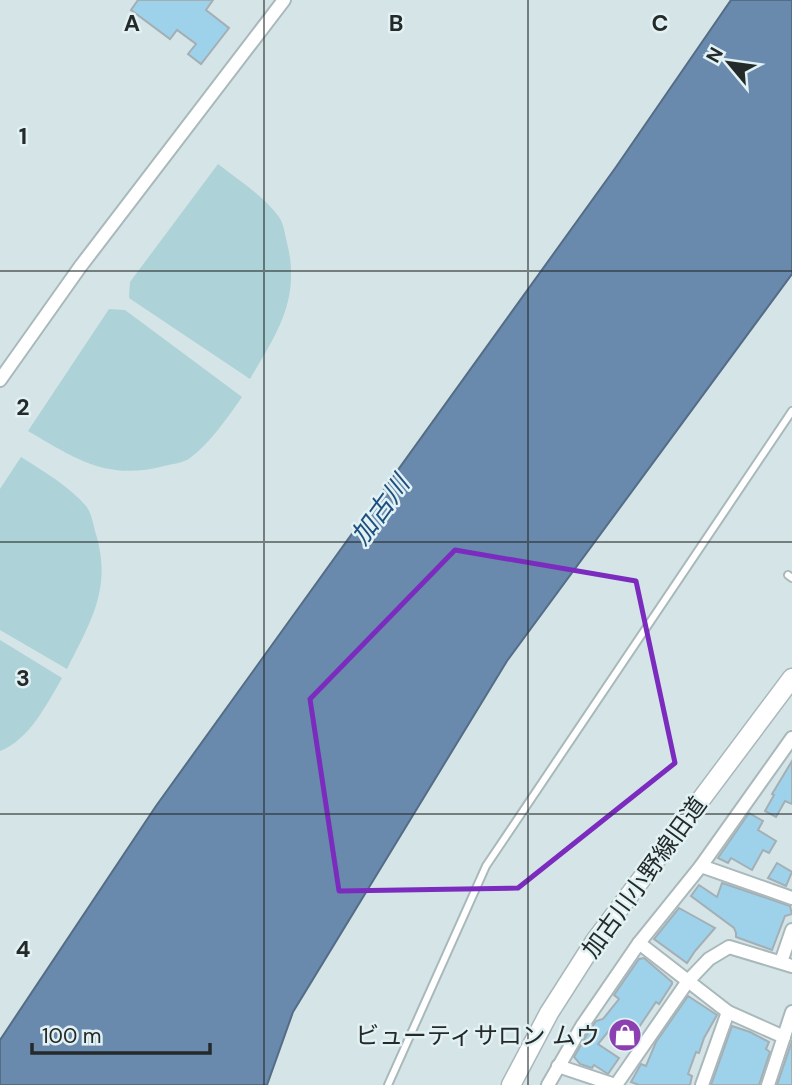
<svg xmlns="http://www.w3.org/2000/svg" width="792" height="1085" viewBox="0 0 792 1085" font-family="'DM Sans','Noto Sans JP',sans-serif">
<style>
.green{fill:#add2d8}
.water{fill:#698aad;stroke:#546d86;stroke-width:2}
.building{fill:#9ed2eb;stroke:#a3afb5;stroke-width:2}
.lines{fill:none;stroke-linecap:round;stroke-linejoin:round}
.lane-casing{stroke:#a9b8ba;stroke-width:10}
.street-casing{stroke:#a9b8ba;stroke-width:16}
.secondary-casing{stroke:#a9b8ba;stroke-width:21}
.lane{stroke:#fff;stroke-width:6}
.street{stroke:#fff;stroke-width:12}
.secondary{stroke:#fff;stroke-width:18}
.marked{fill:none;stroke:#7b2cbf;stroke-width:5;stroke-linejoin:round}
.grid{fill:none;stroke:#242a2a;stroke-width:2;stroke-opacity:0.55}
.labels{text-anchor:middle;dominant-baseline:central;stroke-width:5;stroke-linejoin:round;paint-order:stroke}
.street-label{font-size:24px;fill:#242a2a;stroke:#e2f1f3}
.poi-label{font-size:24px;fill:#242a2a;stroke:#e2f1f3;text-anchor:end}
.water-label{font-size:26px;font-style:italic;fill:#1e507f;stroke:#e2f1f3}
.grid-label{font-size:23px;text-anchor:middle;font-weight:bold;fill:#242a2a;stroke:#e2f1f3;stroke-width:5;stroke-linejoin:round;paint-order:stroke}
</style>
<rect width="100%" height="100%" fill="#d5e4e6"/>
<g class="green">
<path d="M 218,164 C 238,180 264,196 279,217 C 284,224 285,235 287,243 C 301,299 277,333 250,379 L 129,298 L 130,282 Z"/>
<path d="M 109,309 L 125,310 L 242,397 C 227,418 211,442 190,458 C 183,463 172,464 164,466 C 107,481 76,459 28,431 Z"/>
<path d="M 21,457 C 43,471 69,486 86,506 C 91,512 93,523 95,531 C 113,587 91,621 67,669 L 0,630 L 0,489 Z"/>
<path d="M 0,640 L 62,678 C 47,704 29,740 0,751 Z"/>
</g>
<path class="water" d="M 731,0 L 792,0 L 792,274 L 507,661 L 293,1012 L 267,1085 L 0,1085 L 0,1040 L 156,806 L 616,167 Z"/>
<g class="building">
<path d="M 138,0 L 213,0 L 206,10 L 229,28 L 201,64 L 188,54 L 196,44 L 177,30 L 170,39 L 131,10 Z"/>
<path d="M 792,761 L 792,804 L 785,801 L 776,817 L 765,811 L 774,795 L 772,794 Z"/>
<path d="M 749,813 L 763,821 L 758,830 L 776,841 L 769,853 L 763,850 L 752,870 L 731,858 L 728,863 L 718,858 Z"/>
<path d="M 777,863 L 792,872 L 786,886 L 768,878 Z"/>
<path d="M 722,883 L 790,906 L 792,914 L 785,916 L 772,950 L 736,937 L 736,933 L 734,928 L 691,896 L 699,885 L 717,897 Z"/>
<path d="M 679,908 L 715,928 L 695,951 L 687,963 L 654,939 Z"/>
<path d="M 644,958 L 672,982 L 672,984 L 659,1004 L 656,1002 L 635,1033 L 622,1023 L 617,1028 L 611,1028 L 598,1044 L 619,1058 L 608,1074 L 594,1065 L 592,1068 L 580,1064 L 574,1057 L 589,1031 L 596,1021 L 603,1019 L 619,999 L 614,995 L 639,959 Z"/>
<path d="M 688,996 L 717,1015 L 704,1038 L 699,1053 L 696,1052 L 688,1074 L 692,1076 L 690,1085 L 639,1085 L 631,1082 L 641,1064 L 646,1066 L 656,1042 Z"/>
<path d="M 732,1026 L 750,1032 L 769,1042 L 766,1049 L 770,1052 L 759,1085 L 711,1085 Z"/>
<path d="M 792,1040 L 792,1085 L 777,1085 L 792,1041 Z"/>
</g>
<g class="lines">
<defs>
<g id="lane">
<path d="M 788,575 L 792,578"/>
<path d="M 388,1085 L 486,866 L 792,411"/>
</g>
<g id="street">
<path d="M 0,380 L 80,267 L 284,0"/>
<path d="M 701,866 L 792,898"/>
<path d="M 639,943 L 728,1012 L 784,1037"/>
<path d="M 781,962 L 792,930"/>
<path d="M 558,1066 L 615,1085"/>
<path d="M 548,1085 L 582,1026 L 639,943 L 701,866 L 792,738"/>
<path d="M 616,1085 L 688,981 L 709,959 L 729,947 L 792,966"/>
<path d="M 702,1085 L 728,1012"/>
<path d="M 768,1085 L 792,1012"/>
</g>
<path id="secondary" d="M 511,1085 L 549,1013 L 595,941 L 792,678"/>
</defs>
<use href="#lane" class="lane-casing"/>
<use href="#street" class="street-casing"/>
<use href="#secondary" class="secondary-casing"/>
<use href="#lane" class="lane"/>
<use href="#street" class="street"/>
<use href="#secondary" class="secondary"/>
</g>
<path class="marked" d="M 455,550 L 636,581 L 675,763 L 518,888 L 339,891 L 310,699 Z"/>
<path class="grid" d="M 264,0 L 264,1085M 528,0 L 528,1085M 0,271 L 792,271M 0,542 L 792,542M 0,814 L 792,814"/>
<defs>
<symbol id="shop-disc" viewBox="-11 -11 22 22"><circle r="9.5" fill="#8c3fb0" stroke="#e2f1f3"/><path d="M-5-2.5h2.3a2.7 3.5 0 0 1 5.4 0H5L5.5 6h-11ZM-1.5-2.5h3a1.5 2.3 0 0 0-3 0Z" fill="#fff"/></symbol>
</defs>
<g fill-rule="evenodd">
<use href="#shop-disc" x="606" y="1016" width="38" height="38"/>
</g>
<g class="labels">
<g class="street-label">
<text transform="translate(644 877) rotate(-54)">加古川小野線旧道</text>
</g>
<g class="poi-label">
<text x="600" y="1035">ビューティサロン ムウ</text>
</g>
<g class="water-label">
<text transform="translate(380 510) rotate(-54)">加古川</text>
</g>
</g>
<g class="grid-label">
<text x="132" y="31">A</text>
<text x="396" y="31">B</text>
<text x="660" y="31">C</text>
<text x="23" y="144">1</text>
<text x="23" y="415">2</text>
<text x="23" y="686">3</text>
<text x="23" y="957">4</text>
</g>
<g transform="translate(729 63) rotate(299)" stroke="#e2f1f3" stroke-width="5" paint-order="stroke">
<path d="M0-5L12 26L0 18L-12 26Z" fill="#242a2a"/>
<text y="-10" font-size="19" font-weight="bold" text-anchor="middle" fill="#242a2a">N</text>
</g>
<path d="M32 1043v10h178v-10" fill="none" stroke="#242a2a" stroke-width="3.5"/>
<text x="42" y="1043" font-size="21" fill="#242a2a" stroke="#e2f1f3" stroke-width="5" paint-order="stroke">100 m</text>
</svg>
